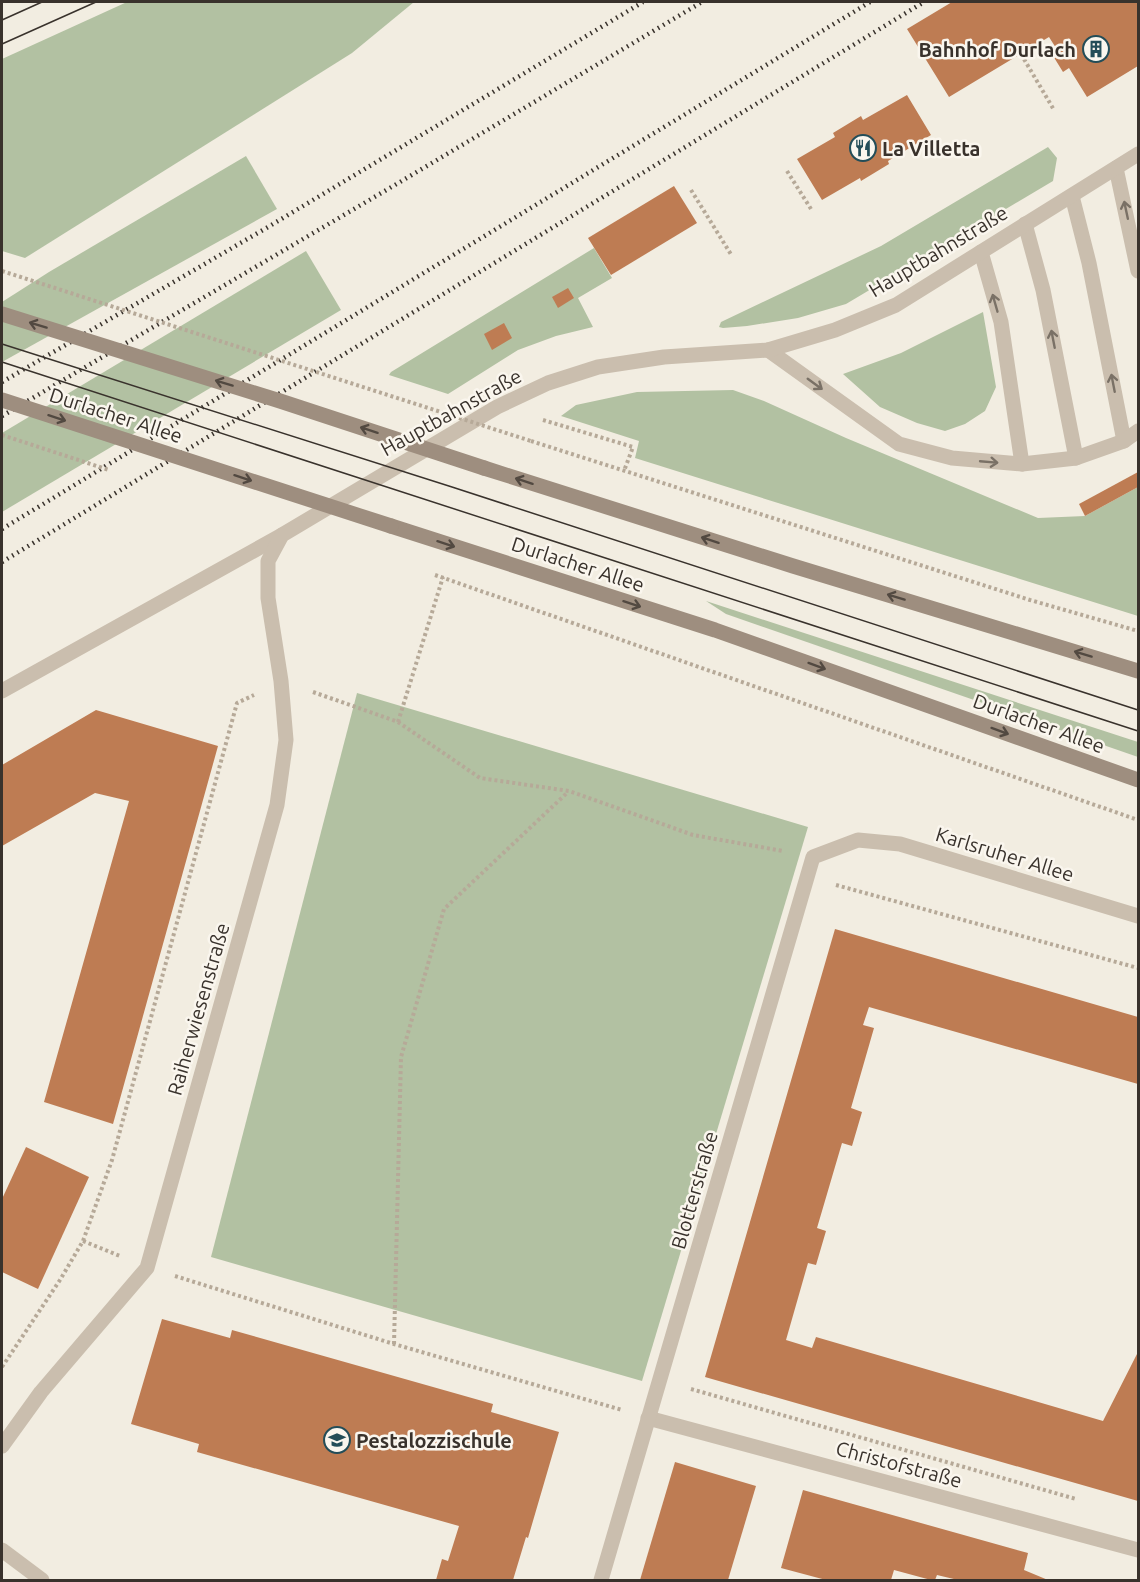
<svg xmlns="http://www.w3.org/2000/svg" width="1140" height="1582" viewBox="0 0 1140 1582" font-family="Ubuntu,sans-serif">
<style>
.green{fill:#b2c1a2}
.building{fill:#be7c53}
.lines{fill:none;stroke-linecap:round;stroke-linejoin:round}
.path{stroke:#b6a998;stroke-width:4;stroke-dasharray:3 3;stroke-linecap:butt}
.service{stroke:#cabeae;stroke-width:15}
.minor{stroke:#cabeae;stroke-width:15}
.tertiary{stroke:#cabeae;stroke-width:15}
.secondary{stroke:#9e8e7f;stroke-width:15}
.tram{stroke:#39322c;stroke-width:1.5}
.rail{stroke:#39322c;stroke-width:4.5;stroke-dasharray:1.5 4.5;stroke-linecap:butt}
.path-bridge{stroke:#b6a998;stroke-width:4;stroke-dasharray:3 3;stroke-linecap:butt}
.secondary-bridge{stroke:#9e8e7f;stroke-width:15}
.oneway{stroke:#7a7166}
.oneway2{stroke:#524941}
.labels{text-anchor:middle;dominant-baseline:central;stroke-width:5;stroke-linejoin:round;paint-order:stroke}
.poi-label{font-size:20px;font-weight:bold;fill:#39322c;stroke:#faf6ee;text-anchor:start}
.street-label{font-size:20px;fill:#39322c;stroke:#faf6ee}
</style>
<rect width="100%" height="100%" fill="#f2ede1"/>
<g class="green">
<path d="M 127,2 L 414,2 L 352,53 L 25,258 L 2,251 L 2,59 Z"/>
<path d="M 1048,147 L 1057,158 L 1053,181 L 846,304 L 798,318 L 747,326 L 723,328 L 719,327 L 721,322 L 881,246 Z"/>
<path d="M 246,156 L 277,209 L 2,362 L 2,302 L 49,272 Z"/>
<path d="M 594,248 L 612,278 L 578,298 L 593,327 L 556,336 L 518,350 L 448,394 L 389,375 L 391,372 Z"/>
<path d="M 306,251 L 341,310 L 2,512 L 2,433 Z"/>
<path d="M 983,312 L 996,387 L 985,411 L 965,424 L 945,431 L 917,423 L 880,407 L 843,374 L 901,353 Z"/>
<path d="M 733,390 L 764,401 L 846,438 L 1038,518 L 1085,516 L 1138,487 L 1138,616 L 635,458 L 639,441 L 561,416 L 576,405 L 637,392 Z"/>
<path d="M 706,601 L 1138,742 L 1138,757 L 726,614 Z"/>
<path d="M 357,693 L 808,827 L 642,1381 L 211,1257 Z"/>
</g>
<g class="building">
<path d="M 952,2 L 1138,2 L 1138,66 L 1087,97 L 1069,68 L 1063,72 L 1050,51 L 1056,48 L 1049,37 L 949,97 L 907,29 Z"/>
<path d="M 907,95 L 931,135 L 888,161 L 889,164 L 861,181 L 860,178 L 822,200 L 797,159 L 835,137 L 833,133 L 861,116 L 863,120 Z"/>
<path d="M 674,186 L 697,223 L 611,275 L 588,238 Z"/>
<path d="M 568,288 L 574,298 L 558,308 L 552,297 Z"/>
<path d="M 504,323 L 512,338 L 492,350 L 484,334 Z"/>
<path d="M 1138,472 L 1138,487 L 1085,516 L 1079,504 Z"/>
<path d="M 96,710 L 218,746 L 113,1124 L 44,1102 L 129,801 L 95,793 L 2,846 L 2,765 Z"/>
<path d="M 835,929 L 1138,1017 L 1138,1084 L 869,1007 L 863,1025 L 874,1028 L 851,1108 L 862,1112 L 852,1146 L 842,1143 L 817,1228 L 826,1231 L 816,1265 L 808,1263 L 786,1340 L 812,1348 L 816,1337 L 1103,1421 L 1138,1352 L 1138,1501 L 705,1377 Z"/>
<path d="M 26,1147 L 89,1177 L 38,1289 L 2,1272 L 2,1199 Z"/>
<path d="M 162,1319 L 230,1338 L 232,1330 L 493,1404 L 491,1412 L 559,1432 L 528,1538 L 526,1537 L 513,1580 L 436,1580 L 442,1559 L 448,1561 L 459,1526 L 197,1452 L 199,1444 L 131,1424 Z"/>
<path d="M 675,1462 L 756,1486 L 728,1580 L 640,1580 Z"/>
<path d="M 803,1490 L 1028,1553 L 1024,1570 L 1048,1580 L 958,1580 L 937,1575 L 935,1580 L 931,1580 L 894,1570 L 891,1580 L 826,1580 L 781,1568 Z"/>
</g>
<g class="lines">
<g class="path">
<path d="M 1021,54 L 1054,110"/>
<path d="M 787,171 L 811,209"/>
<path d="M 691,190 L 732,256"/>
<path d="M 543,420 L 633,447 L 624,471"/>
<path d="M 531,441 L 1030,600 L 1138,631"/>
<path d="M 435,575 L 1138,820"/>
<path d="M 313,692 L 398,722 L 480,778 L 569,791 L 693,835 L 783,851"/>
<path d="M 398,722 L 443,577"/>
<path d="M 836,885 L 1138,968"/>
<path d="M 83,1241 L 120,1256"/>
<path d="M 175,1276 L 394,1344 L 622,1410"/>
<path d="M 394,1344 L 401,1057 L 444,909 L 568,792"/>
<path d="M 2,1367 L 60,1280 L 83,1241 L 112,1160 L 237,703 L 254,695"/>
<path d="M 691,1389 L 1076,1499"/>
</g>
<g class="service">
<path d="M 1116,168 L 1138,271"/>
<path d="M 1072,196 L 1089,263 L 1124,441"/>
<path d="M 1025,224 L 1043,290 L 1076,458"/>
<path d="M 981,252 L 1001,322 L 1022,464"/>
<path d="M 768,350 L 899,444 L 952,458 L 1022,464 L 1076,458 L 1124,441 L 1138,431"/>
</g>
<g class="minor">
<path d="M 2,691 L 282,535"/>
<path d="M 648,1418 L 1138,1550"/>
<path d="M 2,1550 L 42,1580"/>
<path d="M 601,1580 L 813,857 L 858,840 L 900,844 L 1138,916"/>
</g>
<path class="tertiary" d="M 2,1446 L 41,1392 L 147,1268 L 277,805 L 286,740 L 281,681 L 268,598 L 268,561 L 282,535 L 497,407 L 548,383 L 598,367 L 664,357 L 768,350 L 835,330 L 896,305 L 1138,154"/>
<g class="secondary">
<path d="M 484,468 L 793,566 L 1138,671"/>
<path d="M 391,526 L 715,630 L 1138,780"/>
</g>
<g class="tram">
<path d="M 2,20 L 42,2"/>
<path d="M 2,44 L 96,2"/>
<path d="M 2,344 L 452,487 L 1138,710"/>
<path d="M 2,362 L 1138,731"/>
</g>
<g class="rail">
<path d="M 2,382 L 268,227 L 643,2"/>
<path d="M 2,416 L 400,182 L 702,2"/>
<path d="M 2,529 L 870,2"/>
<path d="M 2,562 L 924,2"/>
</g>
<g class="path-bridge">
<path d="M 2,271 L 531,441"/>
<path d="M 2,435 L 109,470"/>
</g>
<g class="secondary-bridge">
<path d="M 2,314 L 280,401 L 484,468"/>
<path d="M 2,400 L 391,526"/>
</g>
</g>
<defs><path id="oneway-shaft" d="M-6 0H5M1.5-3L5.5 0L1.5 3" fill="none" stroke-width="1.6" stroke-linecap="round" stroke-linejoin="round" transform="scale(1.5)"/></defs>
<g class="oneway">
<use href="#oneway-shaft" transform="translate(1126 210) rotate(-102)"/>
<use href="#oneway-shaft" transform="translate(995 303) rotate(-106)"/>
<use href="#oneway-shaft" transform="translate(1053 339) rotate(-101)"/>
<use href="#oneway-shaft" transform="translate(1113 383) rotate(-101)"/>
<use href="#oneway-shaft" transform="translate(815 384) rotate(36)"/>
<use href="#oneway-shaft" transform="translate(989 462) rotate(5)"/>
</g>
<g class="oneway2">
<use href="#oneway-shaft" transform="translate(38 325) rotate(-163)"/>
<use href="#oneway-shaft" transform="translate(224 383) rotate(-163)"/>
<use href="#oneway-shaft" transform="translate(57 418) rotate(18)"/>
<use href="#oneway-shaft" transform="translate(369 430) rotate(-162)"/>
<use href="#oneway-shaft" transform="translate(243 478) rotate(18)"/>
<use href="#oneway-shaft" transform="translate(524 481) rotate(-162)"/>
<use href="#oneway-shaft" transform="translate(710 540) rotate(-162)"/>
<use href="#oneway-shaft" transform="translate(446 544) rotate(18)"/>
<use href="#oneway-shaft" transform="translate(896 597) rotate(-163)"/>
<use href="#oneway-shaft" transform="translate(632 604) rotate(18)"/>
<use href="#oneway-shaft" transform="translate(1083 654) rotate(-163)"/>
<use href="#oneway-shaft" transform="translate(817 666) rotate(20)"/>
<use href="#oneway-shaft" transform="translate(1000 731) rotate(20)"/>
</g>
<defs>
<symbol id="building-ring" viewBox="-11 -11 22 22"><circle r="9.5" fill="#faf6ee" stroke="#234d58" stroke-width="1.5"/><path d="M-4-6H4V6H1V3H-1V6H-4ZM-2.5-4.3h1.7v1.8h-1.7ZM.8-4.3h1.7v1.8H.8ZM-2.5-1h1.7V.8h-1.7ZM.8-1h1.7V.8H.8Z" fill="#234d58"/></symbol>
<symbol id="restaurant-ring" viewBox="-11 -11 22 22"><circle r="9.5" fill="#faf6ee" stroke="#234d58" stroke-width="1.5"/><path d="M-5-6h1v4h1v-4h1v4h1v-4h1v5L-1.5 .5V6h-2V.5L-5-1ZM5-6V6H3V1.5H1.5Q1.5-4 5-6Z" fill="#234d58"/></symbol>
<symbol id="school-ring" viewBox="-11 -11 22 22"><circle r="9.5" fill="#faf6ee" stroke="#234d58" stroke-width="1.5"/><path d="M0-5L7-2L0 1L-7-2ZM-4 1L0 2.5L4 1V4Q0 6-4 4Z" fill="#234d58"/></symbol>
</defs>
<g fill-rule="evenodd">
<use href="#building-ring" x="1081" y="34" width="30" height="30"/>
<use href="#restaurant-ring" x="848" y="133" width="30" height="30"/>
<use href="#school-ring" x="322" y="1425" width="30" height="30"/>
</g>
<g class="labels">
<g class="poi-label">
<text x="1076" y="49" text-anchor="end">Bahnhof Durlach</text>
<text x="882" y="148">La Villetta</text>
<text x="356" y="1440">Pestalozzischule</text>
</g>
<g class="street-label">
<text transform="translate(938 251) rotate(-31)">Hauptbahnstraße</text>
<text transform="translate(451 412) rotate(-29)">Hauptbahnstraße</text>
<text transform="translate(116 415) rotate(18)">Durlacher Allee</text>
<text transform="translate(578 564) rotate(18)">Durlacher Allee</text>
<text transform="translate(1039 723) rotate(20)">Durlacher Allee</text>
<text transform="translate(1005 854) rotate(17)">Karlsruher Allee</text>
<text transform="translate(198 1009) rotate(-74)">Raiherwiesenstraße</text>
<text transform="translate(694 1190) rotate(-74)">Blotterstraße</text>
<text transform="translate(899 1464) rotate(15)">Christofstraße</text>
</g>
</g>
<rect width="1140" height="1582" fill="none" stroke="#39322c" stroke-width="6"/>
</svg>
